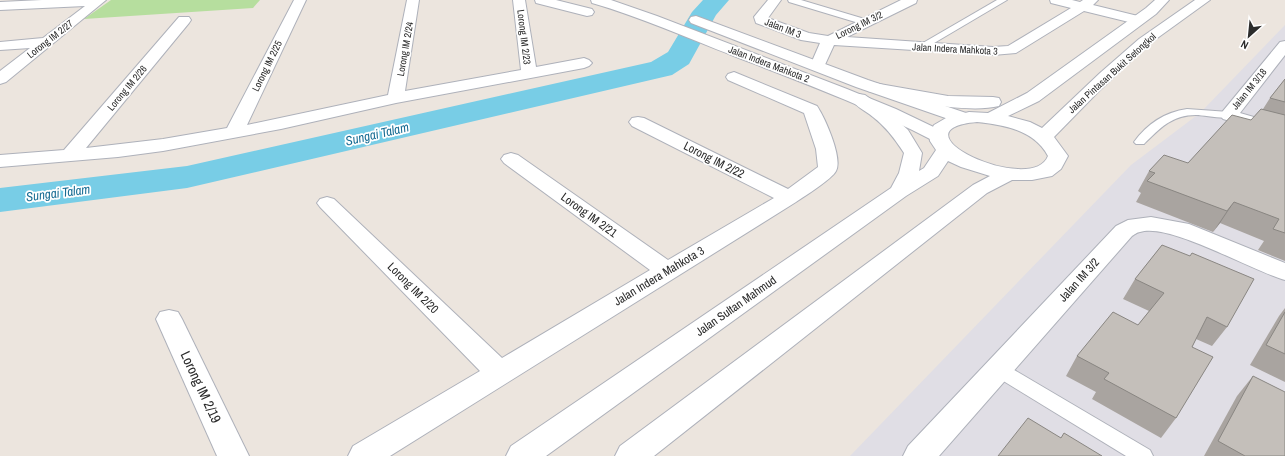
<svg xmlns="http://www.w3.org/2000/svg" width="1285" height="456" viewBox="0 0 1285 456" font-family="'Archivo Narrow',sans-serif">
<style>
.industrial{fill:#e0dee5}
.green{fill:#b6de9e}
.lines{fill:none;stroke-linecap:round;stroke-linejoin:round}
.river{fill:#78cde6;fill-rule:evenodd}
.service-casing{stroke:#aeb1ba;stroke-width:2}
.minor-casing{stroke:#aeb1ba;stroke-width:2}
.tertiary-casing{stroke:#aeb1ba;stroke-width:2}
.secondary-casing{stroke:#aeb1ba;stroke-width:2}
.service{fill:#fff;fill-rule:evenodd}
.minor{fill:#fff;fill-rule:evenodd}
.tertiary{fill:#fff;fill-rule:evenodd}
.secondary{fill:#fff;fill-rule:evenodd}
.wall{fill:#a9a4a0}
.shaded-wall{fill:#898682}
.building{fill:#c4bfba;stroke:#898682}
.labels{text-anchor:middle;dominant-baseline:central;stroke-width:3.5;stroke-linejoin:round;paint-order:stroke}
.far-street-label{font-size:10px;fill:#2b2b2b;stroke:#fff}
.street-label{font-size:12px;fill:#2b2b2b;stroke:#fff}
.water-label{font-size:13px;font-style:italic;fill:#176c93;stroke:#fff}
.near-street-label{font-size:14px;fill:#2b2b2b;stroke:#fff}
</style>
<rect width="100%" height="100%" fill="#ece5de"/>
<path class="industrial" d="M 1285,25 L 1285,456 L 850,456 L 1131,165 L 1200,113 Z"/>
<path class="green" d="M 111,0 L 260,0 L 253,8 L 84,19 Z"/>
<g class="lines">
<path class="river" d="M 703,0 L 729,0 L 716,15 L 689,64 L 672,75 L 187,188 L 0,212 L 0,188 L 187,166 L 651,62 L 668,52 L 692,12 Z"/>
<defs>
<g id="service">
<path d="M 788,0 L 801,0 L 868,20 L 869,22 L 865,25 L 862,24 L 789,2 Z"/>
<path d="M 997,0 L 1007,0 L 924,49 L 921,50 L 916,47 Z"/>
<path d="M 1187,109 L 1229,112 L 1235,115 C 1230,121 1204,115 1196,115 C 1172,115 1160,128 1144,144 L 1136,144 L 1134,142 C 1147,124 1165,112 1187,109 Z"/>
<path d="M 998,362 L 1004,364 L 1150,450 L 1153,456 L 1126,456 L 992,374 L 989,369 L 992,364 Z"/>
</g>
<g id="minor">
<path d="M 42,0 L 106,0 L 6,82 L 0,84 L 0,71 L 30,48 L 0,50 L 0,42 L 43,38 L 85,6 L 0,10 L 0,2 Z"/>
<path d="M 294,0 L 306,0 L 247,125 L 388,95 L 407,0 L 419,0 L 405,91 L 521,70 L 513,0 L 525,0 L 536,67 L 584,58 L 589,60 L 592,63 L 589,66 L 584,68 L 396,103 L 281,129 L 163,151 L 118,157 L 0,167 L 0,155 L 64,150 L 179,17 L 189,17 L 191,20 L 189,23 L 86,148 L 163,139 L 227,128 Z"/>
<path d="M 535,0 L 556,0 L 592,9 L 594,12 L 592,15 L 587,16 L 536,3 Z"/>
<path d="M 768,0 L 781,0 L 768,18 L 809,33 L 828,36 L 901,0 L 917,0 L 916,3 L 847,37 L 993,47 L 1008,46 L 1071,8 L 1051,3 L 1050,0 L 1072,0 L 1080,2 L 1083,0 L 1098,0 L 1093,5 L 1142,17 L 1144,20 L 1142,23 L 1137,24 L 1084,11 L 1016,53 L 993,55 L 834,45 L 823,69 L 818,71 L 813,69 L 810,66 L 820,43 L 801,40 L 756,23 L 754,17 Z"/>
<path d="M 1285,41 L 1285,55 L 1240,113 L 1285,126 L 1285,137 L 1223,119 L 1220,115 L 1223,111 L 1280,42 Z"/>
<path d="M 734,72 L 817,106 C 825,118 843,158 836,171 C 832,179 805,196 796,202 L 390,456 L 348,456 L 353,446 L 480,371 L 320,207 L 317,203 L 320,199 L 327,197 L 334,199 L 502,358 L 650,270 L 504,163 L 501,159 L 504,155 L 511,153 L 518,155 L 668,260 L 774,198 L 632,126 L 629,122 L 632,118 L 638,117 L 644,118 L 788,189 L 818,167 L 816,149 L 804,113 L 728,80 L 726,77 L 728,74 Z"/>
<path d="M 1151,217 L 1189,224 L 1285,263 L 1285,280 C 1252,271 1169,222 1140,232 C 1137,232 1134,235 1132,236 L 939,456 L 903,456 L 908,446 L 1116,226 L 1128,220 Z"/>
<path d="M 169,310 L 178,312 L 182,319 L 249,456 L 217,456 L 156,319 L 160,312 Z"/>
</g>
<g id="tertiary">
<path d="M 591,0 L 611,0 L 657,16 L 847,89 L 896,109 L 944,132 L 947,136 L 944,140 L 938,141 L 932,140 C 868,107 801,82 734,56 C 687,38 641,17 592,3 Z"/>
<path d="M 696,16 L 868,80 L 969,114 L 972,118 L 969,122 L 963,123 L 957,122 L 856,87 L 691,23 L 689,20 L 691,17 Z"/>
</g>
<g id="secondary">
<path d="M 1155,0 L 1169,0 L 1156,14 L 1039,101 L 1008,116 L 1030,122 L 1042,128 L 1100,73 L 1139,39 L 1195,0 L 1210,0 L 1156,39 L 1136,56 L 1099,91 L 1054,137 L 1068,156 L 1061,169 L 1052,176 L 1032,180 L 1012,180 L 987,193 L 654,456 L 615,456 L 620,446 L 973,185 L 990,176 L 961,167 L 948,161 L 938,176 L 906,196 L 546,456 L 506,456 L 511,446 L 891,188 L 899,173 L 904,153 C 895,139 886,127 873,117 C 866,111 856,107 851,99 L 853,95 L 859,94 L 865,95 L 886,110 L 908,130 L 922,153 L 919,171 L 924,168 L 936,150 L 930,141 L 929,134 L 934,125 L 946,118 L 969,112 L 988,113 L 1027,93 L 1146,8 ZM 977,122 C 1004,125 1034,130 1048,156 C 1032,197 888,130 977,122 Z"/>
<path d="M 874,83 L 948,96 L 993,97 L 999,98 L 1001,102 L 999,106 C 967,114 901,100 868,91 L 866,88 L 868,85 Z"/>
</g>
</defs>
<use href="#service" class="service-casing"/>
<use href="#minor" class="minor-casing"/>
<use href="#tertiary" class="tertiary-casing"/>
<use href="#secondary" class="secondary-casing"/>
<use href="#service" class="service"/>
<use href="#minor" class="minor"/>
<use href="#tertiary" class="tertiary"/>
<use href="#secondary" class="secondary"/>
</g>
<g class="wall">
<path d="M 1285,79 L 1285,261 L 1258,250 L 1264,241 L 1220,223 L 1213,232 L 1136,202 L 1141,193 L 1138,191 L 1149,171 L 1188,163 L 1251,120 L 1263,109 L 1270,98 Z"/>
<path d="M 1162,245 L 1227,327 L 1212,346 L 1196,339 L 1192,347 L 1176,418 L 1161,438 L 1092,399 L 1096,392 L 1066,376 L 1077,356 L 1138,325 L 1149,311 L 1123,299 L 1135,279 Z"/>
<path d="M 1285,308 L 1285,382 L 1250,365 L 1279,316 Z"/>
<path d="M 1253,376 L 1285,456 L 1204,456 L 1237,396 Z"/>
</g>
<path class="shaded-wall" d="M 1234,202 L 1220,223 L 1213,232 L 1227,211 Z"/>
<g class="building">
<path d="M 1285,79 L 1285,102 L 1270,98 Z"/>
<path d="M 1261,109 L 1285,115 L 1285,233 L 1273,229 L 1279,219 L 1234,202 L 1227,211 L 1147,181 L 1155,173 L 1149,171 L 1164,155 L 1188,163 L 1232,115 L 1251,120 Z"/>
<path d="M 1162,245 L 1190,256 L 1192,253 L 1254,279 L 1227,327 L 1207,317 L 1192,347 L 1213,357 L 1176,418 L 1104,379 L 1109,373 L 1077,356 L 1113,312 L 1138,325 L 1164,293 L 1135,279 Z"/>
<path d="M 1285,312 L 1285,354 L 1266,345 Z"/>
<path d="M 1253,376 L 1285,392 L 1285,456 L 1245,456 L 1218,441 Z"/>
<path d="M 1028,418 L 1061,438 L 1064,433 L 1102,456 L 998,456 Z"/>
</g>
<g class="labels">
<g class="far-street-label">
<text transform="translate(859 25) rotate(-26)">Lorong IM 3/2</text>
<text transform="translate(783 28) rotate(21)">Jalan IM 3</text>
<text transform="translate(524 37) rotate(83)">Lorong IM 2/23</text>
<text transform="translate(50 39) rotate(-38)">Lorong IM 2/27</text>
<text transform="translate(405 49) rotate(-80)">Lorong IM 2/24</text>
<text transform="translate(955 49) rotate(3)">Jalan Indera Mahkota 3</text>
<text transform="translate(769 64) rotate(21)">Jalan Indera Mahkota 2</text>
<text transform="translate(267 66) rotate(-64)">Lorong IM 2/25</text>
<text transform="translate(1112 73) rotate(-42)">Jalan Pintasan Bukit Setongkol</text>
<text transform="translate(127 88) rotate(-50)">Lorong IM 2/26</text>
<text transform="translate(1249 89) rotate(-51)">Jalan IM 3/18</text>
</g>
<g class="street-label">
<text transform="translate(714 160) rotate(27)">Lorong IM 2/22</text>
<text transform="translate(589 215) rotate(36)">Lorong IM 2/21</text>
<text transform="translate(659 276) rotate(-31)">Jalan Indera Mahkota 3</text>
<text transform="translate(1079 280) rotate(-48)">Jalan IM 3/2</text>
<text transform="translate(413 288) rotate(45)">Lorong IM 2/20</text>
<text transform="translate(736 306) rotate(-35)">Jalan Sultan Mahmud</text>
</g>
<g class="water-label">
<text transform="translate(377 134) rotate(-13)">Sungai Talam</text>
<text transform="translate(58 193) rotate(-7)">Sungai Talam</text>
</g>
<g class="near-street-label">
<text transform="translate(201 387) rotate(65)">Lorong IM 2/19</text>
</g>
</g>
<g transform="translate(1249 36) rotate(207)" stroke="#ffffff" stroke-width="3" paint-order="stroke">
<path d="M0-3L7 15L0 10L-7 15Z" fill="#2b2b2b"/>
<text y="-6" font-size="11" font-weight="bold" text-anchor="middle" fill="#2b2b2b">N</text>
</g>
</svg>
